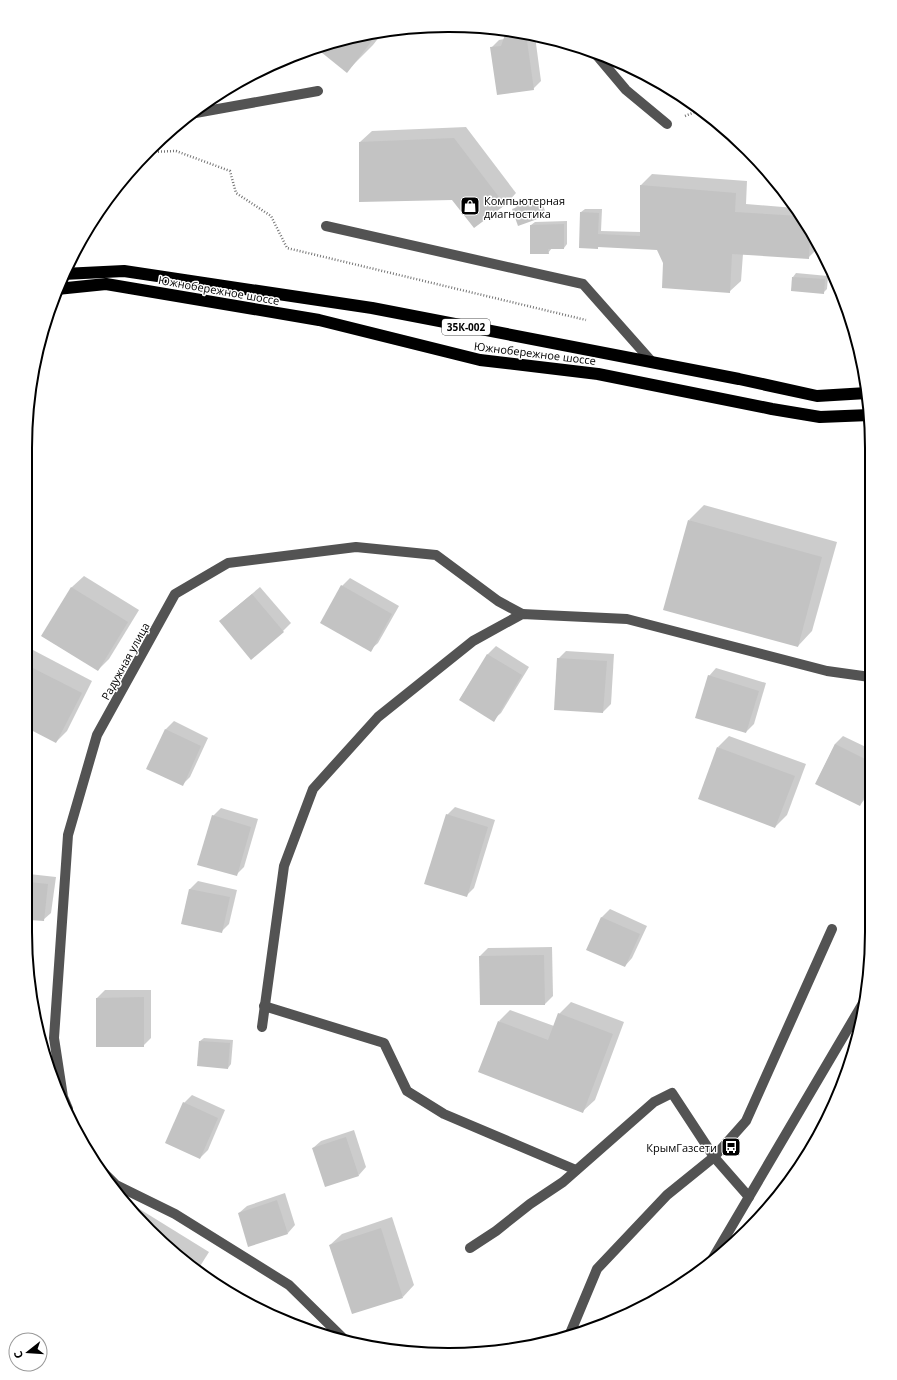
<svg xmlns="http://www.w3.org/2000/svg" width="897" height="1380" viewBox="0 0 897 1380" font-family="'Open Sans',sans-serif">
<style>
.shadow{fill:#0003}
.building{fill:#c3c3c3}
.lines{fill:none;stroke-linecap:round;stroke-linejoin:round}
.path{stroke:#757575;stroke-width:2.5;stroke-dasharray:1 2;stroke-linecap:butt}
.minor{stroke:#535353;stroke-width:10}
.highway{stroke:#000;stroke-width:12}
.labels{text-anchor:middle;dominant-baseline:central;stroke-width:3;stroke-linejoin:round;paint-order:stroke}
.shield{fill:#fff;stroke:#4c4c4c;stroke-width:1}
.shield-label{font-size:10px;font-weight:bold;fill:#000}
.poi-label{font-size:11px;fill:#000;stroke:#fff;text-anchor:start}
.street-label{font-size:11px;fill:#000;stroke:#fff}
.rim{fill:none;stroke:#000;stroke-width:2}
</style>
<rect width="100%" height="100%" fill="#fff"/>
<g class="shadow">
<path d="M 508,30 L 535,36 L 541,81 L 533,89 L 491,48 L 499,40 L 504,39 Z"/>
<path d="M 383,32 L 373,45 L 347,71 L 339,39 Z"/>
<path d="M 466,127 L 516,193 L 505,205 L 474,226 L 453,199 L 360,142 L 372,131 Z"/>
<path d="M 652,174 L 747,181 L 746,204 L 795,208 L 817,242 L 816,250 L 808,258 L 743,254 L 741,281 L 729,292 L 664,263 L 658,249 L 600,246 L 597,248 L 581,212 L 585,209 L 602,209 L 601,231 L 641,232 L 641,185 Z"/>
<path d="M 540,198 L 546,213 L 542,217 L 513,210 L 517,206 Z"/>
<path d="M 567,221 L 567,244 L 564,248 L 552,248 L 548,253 L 531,225 L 535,222 Z"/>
<path d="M 796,273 L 828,276 L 827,289 L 823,293 L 793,277 Z"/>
<path d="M 704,505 L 837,542 L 812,631 L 798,646 L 689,520 Z"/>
<path d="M 84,576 L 139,610 L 109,659 L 98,670 L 42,636 L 72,587 Z"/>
<path d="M 350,578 L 399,606 L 378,643 L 370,650 L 342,586 Z"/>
<path d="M 260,587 L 291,623 L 283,631 L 228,614 Z"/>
<path d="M 496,646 L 529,667 L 501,713 L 493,720 L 460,699 L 488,654 Z"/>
<path d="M 33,650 L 92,681 L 67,731 L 56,742 L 29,728 L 29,654 Z"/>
<path d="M 566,651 L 614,654 L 611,704 L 603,712 L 558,659 Z"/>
<path d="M 716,668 L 766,683 L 754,724 L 746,732 L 709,676 Z"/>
<path d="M 174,721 L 208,738 L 190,777 L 183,784 L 148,768 L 166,729 Z"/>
<path d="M 729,736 L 806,764 L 787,815 L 775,827 L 718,747 Z"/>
<path d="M 843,736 L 870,749 L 869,794 L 860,805 L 816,783 L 835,744 Z"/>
<path d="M 455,807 L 495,820 L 474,888 L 466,896 L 447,815 Z"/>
<path d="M 221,808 L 258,819 L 244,867 L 236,875 L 213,816 Z"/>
<path d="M 29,874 L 56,877 L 51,913 L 43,920 L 29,919 Z"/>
<path d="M 198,881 L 237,890 L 229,924 L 221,932 L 183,924 L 190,889 Z"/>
<path d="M 610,909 L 647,926 L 632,958 L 625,966 L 588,950 L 602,917 Z"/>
<path d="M 552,947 L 553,996 L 545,1004 L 480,956 L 488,948 Z"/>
<path d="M 105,990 L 151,990 L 151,1038 L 143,1046 L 97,998 Z"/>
<path d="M 571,1002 L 624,1022 L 595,1100 L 583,1111 L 499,1021 L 510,1010 L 554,1026 L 559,1014 Z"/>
<path d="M 204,1038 L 233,1040 L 231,1064 L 228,1068 L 200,1041 Z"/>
<path d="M 192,1095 L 225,1110 L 208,1150 L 200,1158 L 184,1103 Z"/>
<path d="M 354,1130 L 366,1167 L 359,1175 L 313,1148 L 321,1141 Z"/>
<path d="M 285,1193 L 295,1225 L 288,1233 L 239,1213 L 247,1206 Z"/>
<path d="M 133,1205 L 209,1252 L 197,1271 L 149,1231 L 130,1208 Z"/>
<path d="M 392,1217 L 414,1285 L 403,1297 L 330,1245 L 342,1234 Z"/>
</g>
<g class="building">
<path d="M 507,29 L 526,34 L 534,90 L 497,95 L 490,47 L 501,46 Z"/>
<path d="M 378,33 L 347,73 L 316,48 L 339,39 Z"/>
<path d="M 454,138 L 505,205 L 474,228 L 452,200 L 359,202 L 359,142 Z"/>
<path d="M 640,185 L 736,193 L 735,212 L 800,216 L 810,232 L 809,259 L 732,254 L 730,293 L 662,288 L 663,263 L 657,250 L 598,247 L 598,249 L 579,248 L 580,212 L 599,213 L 598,234 L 640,236 Z"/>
<path d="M 537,201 L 543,217 L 518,226 L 512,209 Z"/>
<path d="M 564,224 L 564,249 L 548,249 L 549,254 L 530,254 L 530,225 Z"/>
<path d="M 792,277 L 825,279 L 824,294 L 791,291 Z"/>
<path d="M 688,520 L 822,557 L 798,647 L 663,610 Z"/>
<path d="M 341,585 L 392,614 L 371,652 L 320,623 Z"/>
<path d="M 71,587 L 128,622 L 98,671 L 41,636 Z"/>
<path d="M 252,594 L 284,632 L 251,660 L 219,621 Z"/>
<path d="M 487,654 L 522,675 L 494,722 L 459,700 Z"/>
<path d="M 557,658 L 607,661 L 603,713 L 554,710 Z"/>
<path d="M 29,666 L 82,693 L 56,743 L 29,729 Z"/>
<path d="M 708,675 L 759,691 L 746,733 L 695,718 Z"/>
<path d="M 165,729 L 201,746 L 183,786 L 146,769 Z"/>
<path d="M 835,744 L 869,761 L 869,787 L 860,806 L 815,784 Z"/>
<path d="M 717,747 L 795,776 L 775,828 L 698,799 Z"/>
<path d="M 446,814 L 488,827 L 467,897 L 424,884 Z"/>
<path d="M 212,815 L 251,827 L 237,876 L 197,865 Z"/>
<path d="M 29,882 L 48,884 L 44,921 L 29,920 Z"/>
<path d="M 189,889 L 230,897 L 222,933 L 181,924 Z"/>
<path d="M 601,917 L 640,934 L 625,967 L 586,950 Z"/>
<path d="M 544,955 L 545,1005 L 480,1005 L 479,956 Z"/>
<path d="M 144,997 L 144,1047 L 96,1047 L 96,998 Z"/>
<path d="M 558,1013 L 613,1034 L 583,1113 L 478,1072 L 498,1021 L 548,1040 Z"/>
<path d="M 199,1041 L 230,1043 L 228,1069 L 197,1066 Z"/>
<path d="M 183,1102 L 218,1118 L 200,1159 L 165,1143 Z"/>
<path d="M 346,1137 L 359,1176 L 325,1187 L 312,1148 Z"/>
<path d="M 277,1200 L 288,1234 L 248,1247 L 238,1213 Z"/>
<path d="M 381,1228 L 403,1298 L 352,1314 L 329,1245 Z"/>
<path d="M 163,1242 L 198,1264 L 194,1270 L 162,1243 Z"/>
</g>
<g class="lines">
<g class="path">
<path d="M 685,116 L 700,110"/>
<path d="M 149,152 L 176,151 L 230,171 L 236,193 L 271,216 L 287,248 L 586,320"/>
</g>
<g class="minor">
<path d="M 594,52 L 626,90 L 667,124"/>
<path d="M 190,114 L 318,91"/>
<path d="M 326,226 L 583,284 L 653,363"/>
<path d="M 264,1006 L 384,1043 L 407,1091 L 444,1114 L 576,1170"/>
<path d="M 262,1027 L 284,866 L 313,789 L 378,717 L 473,641 L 522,614 L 627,619 L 827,671 L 870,677"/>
<path d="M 68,1109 L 63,1097 L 54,1038 L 68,835 L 97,735 L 175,594 L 228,563 L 356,547 L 436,555 L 498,601 L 522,614"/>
<path d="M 96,1165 L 116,1185 L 175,1214 L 289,1285 L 344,1339"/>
<path d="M 470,1248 L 496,1231 L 530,1204 L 563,1182 L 654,1102 L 672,1093 L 714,1157 L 749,1197"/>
<path d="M 713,1258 L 866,998"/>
<path d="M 569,1336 L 597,1269 L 667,1195 L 714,1157 L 746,1121 L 832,929"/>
</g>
<g class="highway">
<path d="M 63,274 L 124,271 L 372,308 L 739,379 L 817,396 L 867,393"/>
<path d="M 57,289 L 106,284 L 319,320 L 480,360 L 598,374 L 772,409 L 820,417 L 870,415"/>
</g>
</g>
<defs>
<symbol id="shop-square" viewBox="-11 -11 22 22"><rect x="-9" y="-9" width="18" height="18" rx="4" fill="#000" stroke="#fff"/><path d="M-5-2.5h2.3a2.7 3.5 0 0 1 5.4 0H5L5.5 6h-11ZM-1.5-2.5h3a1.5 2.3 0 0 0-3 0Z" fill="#fff"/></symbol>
<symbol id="bus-square" viewBox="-11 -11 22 22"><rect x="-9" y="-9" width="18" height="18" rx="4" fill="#000" stroke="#fff"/><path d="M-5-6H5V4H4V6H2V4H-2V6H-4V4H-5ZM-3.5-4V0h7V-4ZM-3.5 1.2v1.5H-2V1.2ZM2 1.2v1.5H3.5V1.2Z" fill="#fff"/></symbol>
</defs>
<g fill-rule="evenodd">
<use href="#shop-square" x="459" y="195" width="22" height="22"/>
<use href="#bus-square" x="720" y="1136" width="22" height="22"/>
</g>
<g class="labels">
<rect class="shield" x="442" y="319" width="48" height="16" rx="3"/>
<g class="shield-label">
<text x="466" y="327">35К-002</text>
</g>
<g class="poi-label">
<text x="484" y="200">Компьютерная<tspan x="484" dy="13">диагностика</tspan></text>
<text x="717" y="1147" text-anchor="end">КрымГазсети</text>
</g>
<g class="street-label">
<text transform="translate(219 290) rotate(10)">Южнобережное шоссе</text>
<text transform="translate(535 353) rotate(7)">Южнобережное шоссе</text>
<text transform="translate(125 661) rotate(-61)">Радужная улица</text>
</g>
</g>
<path d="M0 0H897V1380H0ZM448 32H449A416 416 0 0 1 865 448V932A416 416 0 0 1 449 1348H448A416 416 0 0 1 32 932V448A416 416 0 0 1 448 32Z" fill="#fff" fill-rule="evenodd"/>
<path class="rim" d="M448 32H449A416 416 0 0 1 865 448V932A416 416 0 0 1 449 1348H448A416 416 0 0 1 32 932V448A416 416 0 0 1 448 32Z"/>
<g transform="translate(28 1352) rotate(253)"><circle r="19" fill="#ffffff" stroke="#999999"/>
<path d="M0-3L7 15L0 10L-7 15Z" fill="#000000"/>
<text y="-6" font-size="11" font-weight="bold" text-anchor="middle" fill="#000000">С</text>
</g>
</svg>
